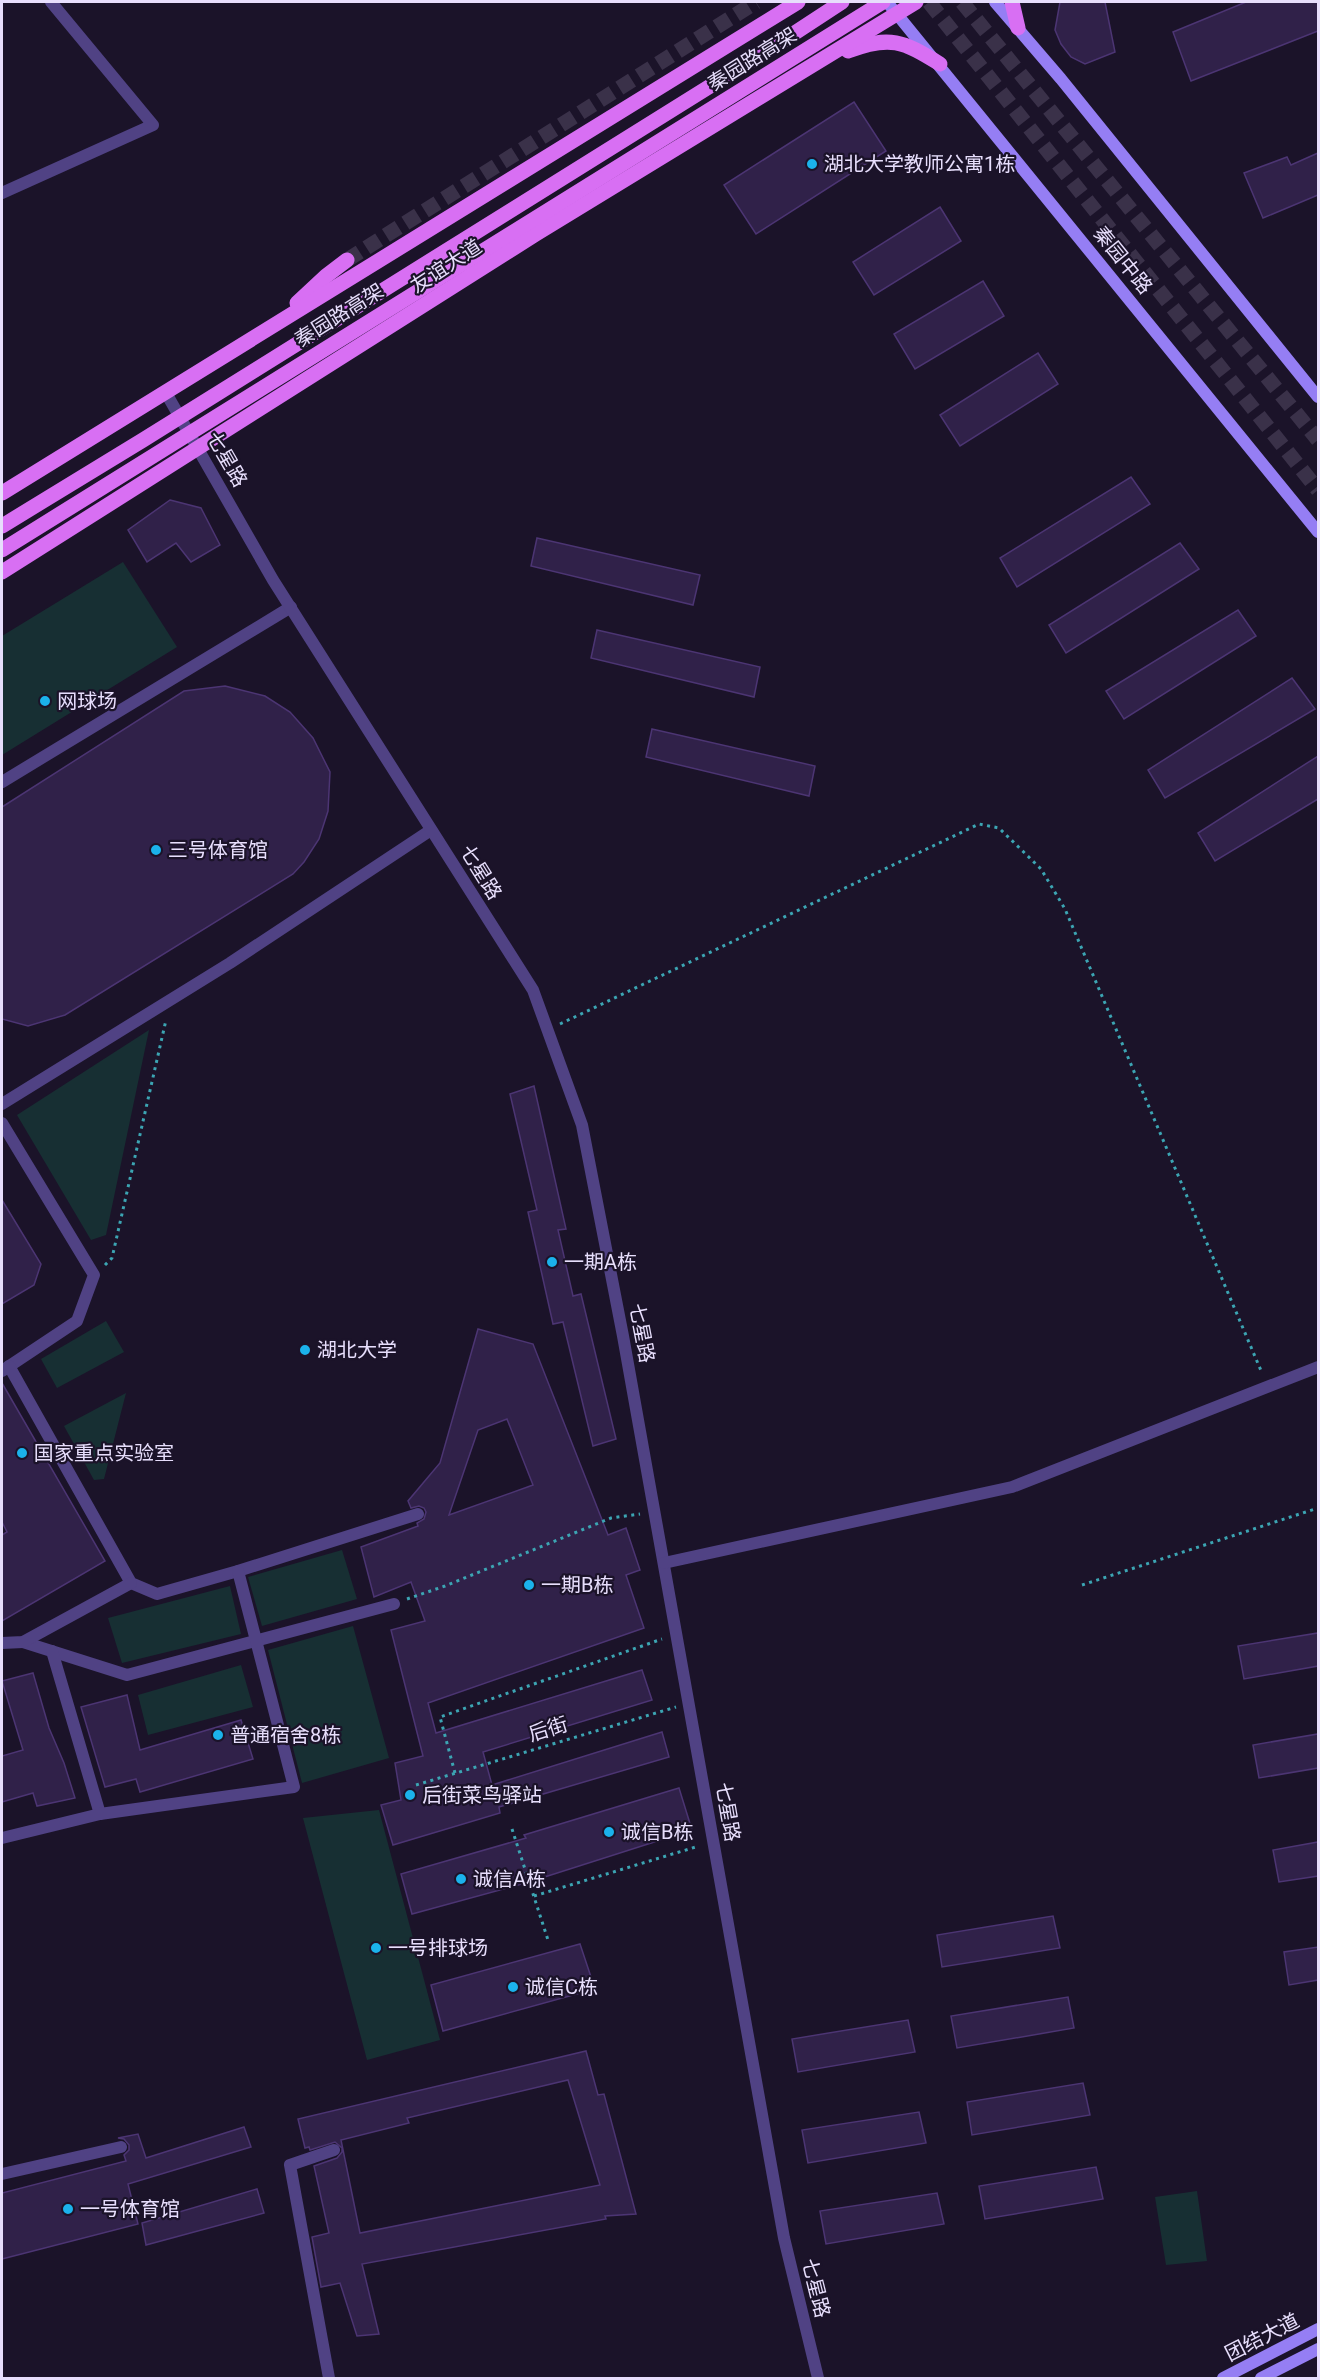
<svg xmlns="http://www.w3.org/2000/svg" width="1320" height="2380" viewBox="0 0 1320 2380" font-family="Roboto,'Noto Sans SC',sans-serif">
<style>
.green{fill:#172f33}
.building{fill:#302149;stroke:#4c3573;stroke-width:1.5;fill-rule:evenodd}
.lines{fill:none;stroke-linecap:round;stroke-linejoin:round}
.primary-tunnel{stroke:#3a3149;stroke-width:15;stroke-dasharray:15 8;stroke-linecap:butt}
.path{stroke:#3ca5b3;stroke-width:3;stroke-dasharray:3 4.5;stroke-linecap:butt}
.minor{stroke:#504284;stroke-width:12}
.tertiary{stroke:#504284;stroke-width:12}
.secondary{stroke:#957ef4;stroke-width:12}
.primary{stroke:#d86ff3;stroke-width:15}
.primary-bridge{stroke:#d86ff3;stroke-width:15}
.poi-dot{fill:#1bb2eb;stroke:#1b1329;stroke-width:2}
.labels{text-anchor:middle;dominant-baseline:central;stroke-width:4.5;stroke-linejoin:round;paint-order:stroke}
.street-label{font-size:20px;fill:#e7defc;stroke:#1b1329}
.poi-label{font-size:20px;fill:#e7defc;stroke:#1b1329;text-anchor:start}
</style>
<rect width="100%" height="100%" fill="#1b1329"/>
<g class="green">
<path d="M 123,562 L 177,647 L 2,755 L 2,636 Z"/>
<path d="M 149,1030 L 106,1235 L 91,1240 L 17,1115 Z"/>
<path d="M 106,1321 L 124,1352 L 57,1388 L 41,1359 Z"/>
<path d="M 126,1393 L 104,1479 L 94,1480 L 64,1426 Z"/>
<path d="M 342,1550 L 357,1599 L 262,1626 L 248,1577 Z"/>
<path d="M 230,1586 L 241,1634 L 122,1663 L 108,1618 Z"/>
<path d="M 353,1626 L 389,1758 L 302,1783 L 268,1650 Z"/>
<path d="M 241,1665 L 253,1707 L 148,1735 L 138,1695 Z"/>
<path d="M 379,1810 L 440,2040 L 367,2060 L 303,1818 Z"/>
<path d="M 1197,2191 L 1207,2261 L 1166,2265 L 1155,2197 Z"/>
</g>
<g class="building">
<path d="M 1060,2 L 1105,2 L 1115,52 L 1085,64 L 1071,57 L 1061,44 L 1055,30 Z"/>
<path d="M 1246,2 L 1318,2 L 1318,31 L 1191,81 L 1173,32 Z"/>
<path d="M 854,102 L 886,151 L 756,234 L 724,185 Z"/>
<path d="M 1318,153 L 1318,195 L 1263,218 L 1244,173 L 1287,157 L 1291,165 Z"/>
<path d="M 940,207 L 961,241 L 874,295 L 853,262 Z"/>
<path d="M 983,281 L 1004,316 L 915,369 L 894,334 Z"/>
<path d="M 1038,353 L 1058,384 L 960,446 L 940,415 Z"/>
<path d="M 1131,477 L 1150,504 L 1017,587 L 1000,558 Z"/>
<path d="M 170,500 L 201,508 L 220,545 L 191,562 L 176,543 L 147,562 L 128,530 Z"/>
<path d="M 537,538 L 700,575 L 693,605 L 531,566 Z"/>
<path d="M 1180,543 L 1199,569 L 1066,653 L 1049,625 Z"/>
<path d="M 1238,610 L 1256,636 L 1124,719 L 1106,691 Z"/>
<path d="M 597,630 L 760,667 L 754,697 L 591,658 Z"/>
<path d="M 1292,678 L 1315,709 L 1165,798 L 1148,770 Z"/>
<path d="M 225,686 L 265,696 L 290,712 L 313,738 L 330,772 L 328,811 L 319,839 L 304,862 L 293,874 L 65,1015 L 28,1026 L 2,1019 L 2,807 L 184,691 Z"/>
<path d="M 652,729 L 815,766 L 809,796 L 646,757 Z"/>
<path d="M 1318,756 L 1318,799 L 1215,861 L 1198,833 Z"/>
<path d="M 534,1086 L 566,1229 L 558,1230 L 573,1296 L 581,1294 L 616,1439 L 593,1446 L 563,1322 L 553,1324 L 528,1212 L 537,1210 L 510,1094 Z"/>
<path d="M 2,1200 L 41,1264 L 34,1285 L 2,1304 Z"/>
<path d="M 478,1329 L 533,1344 L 608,1535 L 626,1528 L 640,1570 L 626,1575 L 644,1628 L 428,1703 L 436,1733 L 642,1670 L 652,1700 L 483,1752 L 492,1785 L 662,1732 L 669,1757 L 499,1807 L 500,1813 L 393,1845 L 381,1805 L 401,1800 L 395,1763 L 423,1756 L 391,1630 L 425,1621 L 411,1582 L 374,1597 L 361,1547 L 418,1526 L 417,1523 L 424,1519 L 426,1512 L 424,1508 L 419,1506 L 411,1508 L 408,1501 L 440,1463 ZM 507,1419 L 533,1485 L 449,1515 L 478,1430 Z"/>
<path d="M 2,1383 L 105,1561 L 2,1621 L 2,1535 L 7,1532 L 2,1522 Z"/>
<path d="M 1318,1633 L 1318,1666 L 1244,1679 L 1238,1646 Z"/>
<path d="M 33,1673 L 49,1728 L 64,1763 L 75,1798 L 37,1806 L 33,1793 L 2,1802 L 2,1756 L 23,1750 L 2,1681 Z"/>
<path d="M 127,1695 L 140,1750 L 241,1720 L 253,1759 L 140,1792 L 136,1779 L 105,1787 L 81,1707 Z"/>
<path d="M 1318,1734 L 1318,1768 L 1259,1778 L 1253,1745 Z"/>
<path d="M 679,1788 L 692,1830 L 529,1882 L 412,1914 L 401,1874 L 526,1838 L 524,1835 Z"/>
<path d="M 1318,1842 L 1318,1876 L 1279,1882 L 1273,1850 Z"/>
<path d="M 1053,1916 L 1060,1948 L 942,1967 L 937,1935 Z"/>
<path d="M 580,1944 L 595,1989 L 443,2031 L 431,1985 Z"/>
<path d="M 1318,1947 L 1318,1980 L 1289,1985 L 1284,1952 Z"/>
<path d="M 1068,1997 L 1074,2028 L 957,2048 L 951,2016 Z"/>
<path d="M 908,2020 L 915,2052 L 798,2072 L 792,2039 Z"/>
<path d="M 586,2051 L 598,2095 L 604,2094 L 636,2214 L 605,2216 L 606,2219 L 362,2264 L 379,2334 L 357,2336 L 340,2283 L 321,2287 L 312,2237 L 329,2233 L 314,2166 L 337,2158 L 342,2152 L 342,2148 L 335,2142 L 310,2150 L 309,2147 L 305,2148 L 298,2119 ZM 568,2080 L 600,2185 L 360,2233 L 341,2140 L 409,2123 L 407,2118 Z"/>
<path d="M 1083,2083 L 1090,2115 L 972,2135 L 967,2102 Z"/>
<path d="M 919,2112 L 926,2143 L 808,2163 L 802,2130 Z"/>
<path d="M 244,2127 L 251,2147 L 128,2184 L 138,2224 L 2,2259 L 2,2193 L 126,2161 L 124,2155 L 129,2150 L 129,2145 L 124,2139 L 118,2138 L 138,2134 L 146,2158 Z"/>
<path d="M 1096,2167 L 1103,2199 L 985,2219 L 979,2186 Z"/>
<path d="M 257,2189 L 264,2213 L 146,2245 L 142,2223 Z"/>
<path d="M 937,2193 L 944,2224 L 826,2244 L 820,2211 Z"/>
</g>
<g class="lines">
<g class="primary-tunnel">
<path d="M 929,2 L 1318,490"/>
<path d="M 962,2 L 1318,440"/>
<path d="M 347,260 L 756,2"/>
</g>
<g class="path">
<path d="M 560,1024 L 979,824 L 999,828 L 1041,869 L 1065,909 L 1262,1373"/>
<path d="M 105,1265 L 112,1258 L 166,1020"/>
<path d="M 1082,1585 L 1318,1508"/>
<path d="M 407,1599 L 445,1586 L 611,1518 L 640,1514"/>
<path d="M 455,1773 L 440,1717 L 662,1639"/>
<path d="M 416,1785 L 676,1707"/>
<path d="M 512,1829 L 548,1940"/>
<path d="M 534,1896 L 699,1846"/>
</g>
<g class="minor">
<path d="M 2,193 L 153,125 L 51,2"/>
<path d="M 2,782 L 291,607"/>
<path d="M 2,1104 L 230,963 L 431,830"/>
<path d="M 2,1123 L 94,1275 L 77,1321 L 2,1371"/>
<path d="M 9,1366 L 131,1583 L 157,1594 L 238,1571 L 418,1514"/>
<path d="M 23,1642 L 127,1675 L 394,1604"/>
<path d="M 2,1643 L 23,1642 L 131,1583"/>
<path d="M 52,1651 L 100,1814"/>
<path d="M 2,1838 L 100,1814 L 294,1787 L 238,1571"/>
<path d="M 2,2174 L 121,2147"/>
<path d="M 329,2378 L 290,2165 L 334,2150"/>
</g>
<g class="tertiary">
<path d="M 166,393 L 273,580 L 533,990 L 582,1125 L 623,1336 L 784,2238 L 818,2378"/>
<path d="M 664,1563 L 1012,1487 L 1318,1367"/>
</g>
<g class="secondary">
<path d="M 887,2 L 1318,532"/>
<path d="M 995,2 L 1061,79 L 1318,397"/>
<path d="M 1223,2378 L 1318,2329"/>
<path d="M 1261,2378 L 1318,2349"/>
</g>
<g class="primary">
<path d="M 1012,2 L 1018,28"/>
<path d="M 848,51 C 890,35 903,41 940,64"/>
<path d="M 297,303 L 326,276 L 347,260"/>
<path d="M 2,493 L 798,2"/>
<path d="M 2,572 L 536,234 L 916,2"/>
</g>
<g class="primary-bridge">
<path d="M 2,526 L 143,440 L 784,40 L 842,2"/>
<path d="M 2,550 L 883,2"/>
</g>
</g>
<g class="poi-dot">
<circle cx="812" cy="164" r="6"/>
<circle cx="45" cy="701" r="6"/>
<circle cx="156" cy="850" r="6"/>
<circle cx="552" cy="1262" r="6"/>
<circle cx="305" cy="1350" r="6"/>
<circle cx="22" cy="1453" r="6"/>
<circle cx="529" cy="1585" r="6"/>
<circle cx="218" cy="1735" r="6"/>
<circle cx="410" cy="1795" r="6"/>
<circle cx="609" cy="1832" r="6"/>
<circle cx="461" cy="1879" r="6"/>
<circle cx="376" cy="1948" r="6"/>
<circle cx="513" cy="1987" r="6"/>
<circle cx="68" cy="2209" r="6"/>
</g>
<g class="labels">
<g class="street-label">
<text transform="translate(752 59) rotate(-32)">秦园路高架</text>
<text transform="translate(1123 260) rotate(51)">秦园中路</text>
<text transform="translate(446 266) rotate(-33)">友谊大道</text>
<text transform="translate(339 315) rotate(-32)">秦园路高架</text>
<text transform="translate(227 459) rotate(60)">七星路</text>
<text transform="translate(481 872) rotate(58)">七星路</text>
<text transform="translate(642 1333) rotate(79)">七星路</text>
<text transform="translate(548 1729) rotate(-17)">后街</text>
<text transform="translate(728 1812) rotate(80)">七星路</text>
<text transform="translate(816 2288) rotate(76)">七星路</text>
<text transform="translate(1262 2337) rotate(-27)">团结大道</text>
</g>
<g class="poi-label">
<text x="824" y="164">湖北大学教师公寓1栋</text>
<text x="57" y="701">网球场</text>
<text x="168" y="850">三号体育馆</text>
<text x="564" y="1262">一期A栋</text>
<text x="317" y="1350">湖北大学</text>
<text x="34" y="1453">国家重点实验室</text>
<text x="541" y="1585">一期B栋</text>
<text x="230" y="1735">普通宿舍8栋</text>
<text x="422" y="1795">后街菜鸟驿站</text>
<text x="621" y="1832">诚信B栋</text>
<text x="473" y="1879">诚信A栋</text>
<text x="388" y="1948">一号排球场</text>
<text x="525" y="1987">诚信C栋</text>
<text x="80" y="2209">一号体育馆</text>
</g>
</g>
<rect width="1320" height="2380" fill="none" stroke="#e7defc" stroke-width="6"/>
</svg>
